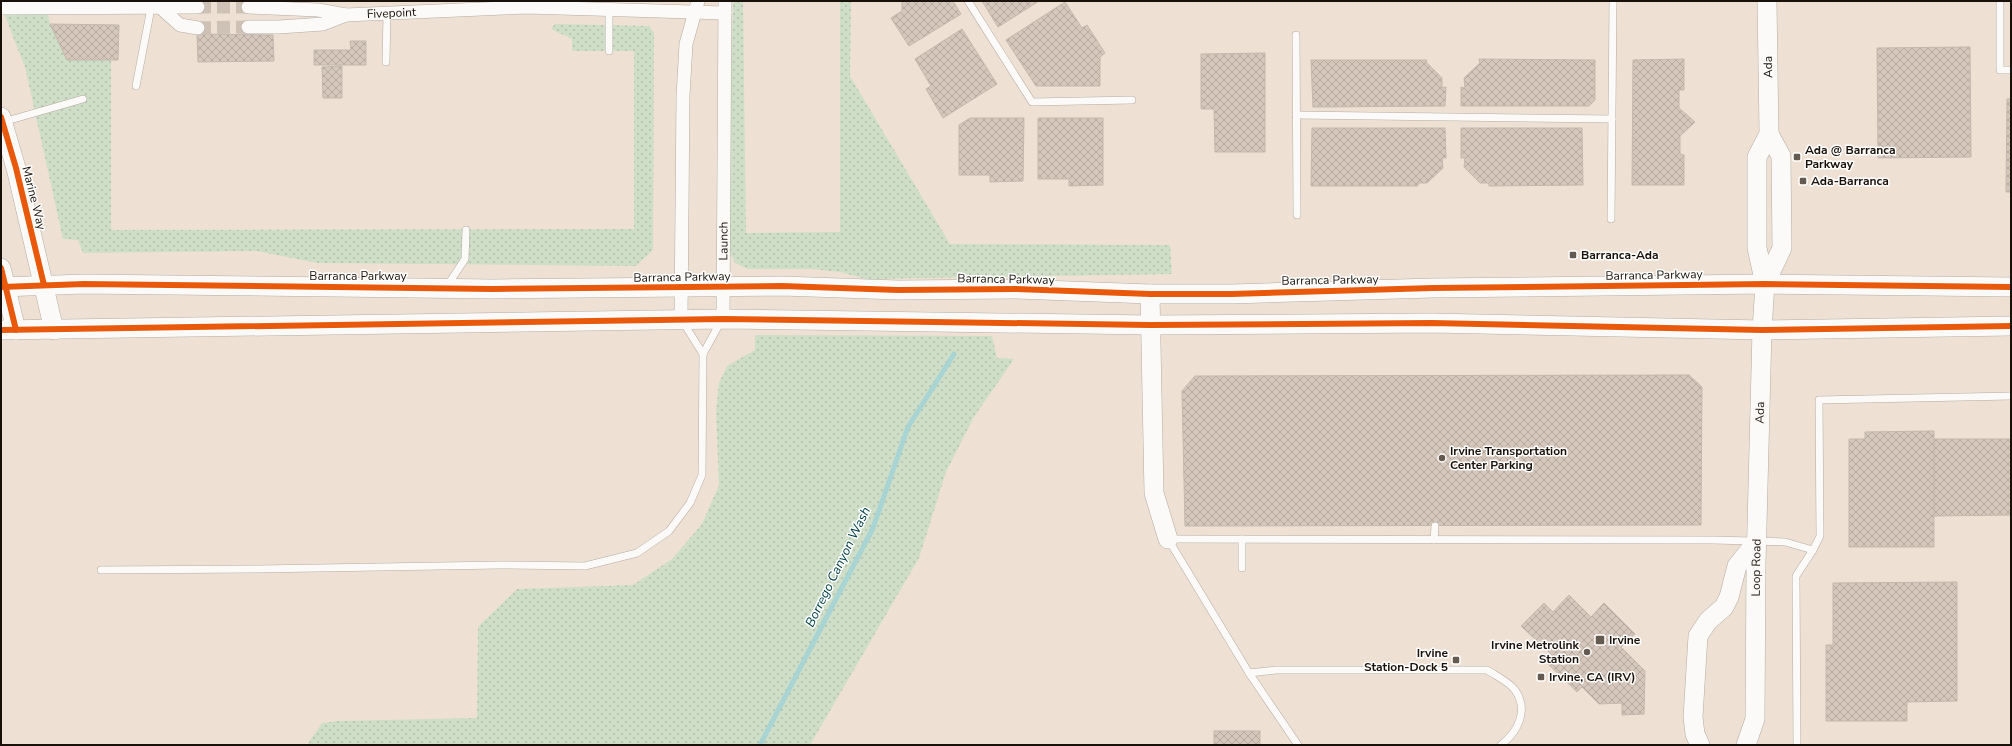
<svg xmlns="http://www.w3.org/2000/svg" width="2012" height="746" viewBox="0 0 2012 746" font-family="'Nunito Sans',sans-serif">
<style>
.grass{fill:url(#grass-dots)}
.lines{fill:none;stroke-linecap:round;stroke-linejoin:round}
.stream{stroke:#a8d4d3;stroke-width:5}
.building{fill:url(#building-cross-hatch);stroke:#c3b8ae}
.street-tunnel{stroke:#cec2b6;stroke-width:13;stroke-dasharray:13 6;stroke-linecap:butt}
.lane-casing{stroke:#b4aba0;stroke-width:8}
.street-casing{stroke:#b4aba0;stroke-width:14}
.secondary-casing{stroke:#b4aba0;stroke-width:20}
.lane{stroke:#fcfaf9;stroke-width:7}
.street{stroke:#fcfaf9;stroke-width:13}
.secondary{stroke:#fcfaf9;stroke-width:19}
.cycleway-casing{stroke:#fff;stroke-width:8}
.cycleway{stroke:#e8590c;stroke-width:6}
.poi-dot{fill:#645a50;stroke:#fff;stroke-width:1.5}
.labels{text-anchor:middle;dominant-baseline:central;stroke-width:3;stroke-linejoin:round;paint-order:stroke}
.street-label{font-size:12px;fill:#191109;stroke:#fff}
.poi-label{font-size:12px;font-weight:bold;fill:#191109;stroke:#fff;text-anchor:start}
.water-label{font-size:13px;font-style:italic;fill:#004145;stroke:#fff}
</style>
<defs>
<pattern id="grass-dots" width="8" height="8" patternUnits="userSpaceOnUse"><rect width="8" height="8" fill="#cfdec7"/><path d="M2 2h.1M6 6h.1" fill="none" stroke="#b1bdaa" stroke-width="1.8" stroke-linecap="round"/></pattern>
<pattern id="building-cross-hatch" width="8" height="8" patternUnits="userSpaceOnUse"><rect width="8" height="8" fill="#d5c7bb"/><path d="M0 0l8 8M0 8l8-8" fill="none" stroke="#b6aa9f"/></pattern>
</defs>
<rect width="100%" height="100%" fill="#eee1d4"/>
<g class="grass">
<path d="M 1,1 L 45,1 L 50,24 L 67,60 L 111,60 L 111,230 L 634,229 L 634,51 L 572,51 L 572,39 L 551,29 L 555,24 L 649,26 L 654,33 L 653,250 L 636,266 L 318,263 L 256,251 L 83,253 L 78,240 L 63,239 L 25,67 L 1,6 Z"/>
<path d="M 733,1 L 743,1 L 746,233 L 840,232 L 840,1 L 851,1 L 850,76 L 950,244 L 1170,245 L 1172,274 L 866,279 L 840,272 L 812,269 L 748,269 L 735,263 L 727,246 Z"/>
<path d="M 755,335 L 992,336 L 997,358 L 1014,359 L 974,417 L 946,472 L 919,558 L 810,745 L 307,745 L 322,723 L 338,721 L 477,718 L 478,627 L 517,589 L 633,585 L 672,559 L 702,524 L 719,485 L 716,411 L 719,383 L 727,366 L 755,350 Z"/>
</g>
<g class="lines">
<path class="stream" d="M 760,745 L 873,528 L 908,427 L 954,354"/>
</g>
<g class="building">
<path d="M 902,1 L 953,1 L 961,14 L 909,46 L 891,18 L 902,11 Z"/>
<path d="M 982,1 L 1039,1 L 998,27 Z"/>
<path d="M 1065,2 L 1082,28 L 1087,25 L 1105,53 L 1100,57 L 1100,86 L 1036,86 L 1006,40 Z"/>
<path d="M 50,24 L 119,25 L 118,60 L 67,60 Z"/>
<path d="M 962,29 L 997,84 L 943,118 L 926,89 L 931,86 L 915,59 Z"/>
<path d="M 197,34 L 273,35 L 274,61 L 198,62 Z"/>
<path d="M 350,41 L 366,41 L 366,65 L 314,65 L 314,50 L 351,50 Z"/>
<path d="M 1970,47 L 1971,157 L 1878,158 L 1877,48 Z"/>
<path d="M 1265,53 L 1265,152 L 1215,152 L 1214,109 L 1201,109 L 1201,54 Z"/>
<path d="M 1479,59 L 1595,60 L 1595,100 L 1589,106 L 1461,106 L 1461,87 L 1465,88 L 1464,78 L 1480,63 Z"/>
<path d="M 1684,59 L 1684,90 L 1679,90 L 1679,108 L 1695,122 L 1680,136 L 1680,154 L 1684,155 L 1684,185 L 1632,185 L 1633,60 Z"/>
<path d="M 1311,60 L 1427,60 L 1426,62 L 1442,78 L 1442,88 L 1446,87 L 1445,106 L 1313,107 Z"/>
<path d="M 342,66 L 342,98 L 323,98 L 322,67 Z"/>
<path d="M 2007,99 L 2011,99 L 2011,192 L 2006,192 Z"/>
<path d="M 970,118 L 1024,118 L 1023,181 L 990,182 L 990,175 L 959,175 L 959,125 Z"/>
<path d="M 1038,118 L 1103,118 L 1103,185 L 1069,186 L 1069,179 L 1038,179 Z"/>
<path d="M 1312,128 L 1445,128 L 1446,158 L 1442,158 L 1443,168 L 1427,183 L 1418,183 L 1418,186 L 1311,186 Z"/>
<path d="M 1461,128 L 1582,128 L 1583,185 L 1489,186 L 1489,183 L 1480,183 L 1464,167 L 1465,158 L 1461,158 Z"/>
<path d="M 1689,375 L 1702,387 L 1701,525 L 1185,526 L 1182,391 L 1195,376 Z"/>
<path d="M 1934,431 L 1934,547 L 1849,547 L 1849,439 L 1865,439 L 1865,432 Z"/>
<path d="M 1934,439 L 2011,439 L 2011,515 L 1934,516 Z"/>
<path d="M 1957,582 L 1957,701 L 1907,702 L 1907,721 L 1826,721 L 1826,645 L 1833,645 L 1833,583 Z"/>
<path d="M 1569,595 L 1591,617 L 1604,603 L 1635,634 L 1621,647 L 1645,671 L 1644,714 L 1622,715 L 1622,703 L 1599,704 L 1582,687 L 1577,692 L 1547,663 L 1553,656 L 1521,626 L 1544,603 L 1553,612 Z"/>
<rect x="1214" y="731" width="46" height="14"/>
</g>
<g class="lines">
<g class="street-tunnel">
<path d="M 198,7 L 248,7"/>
<path d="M 198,28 L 248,27"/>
</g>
<defs>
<g id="lane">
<path d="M 968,1 L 1032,102 L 1132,100"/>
<path d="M 2000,1 L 2000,70 L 2011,70"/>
<path d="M 609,10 L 609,51"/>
<path d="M 1296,35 L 1297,215"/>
<path d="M 386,62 L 387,13"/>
<path d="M 136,86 L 151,8"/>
<path d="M 1296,115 L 1612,119"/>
<path d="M 3,122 L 83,99"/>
<path d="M 1611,219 L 1613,1"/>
<path d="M 447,286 L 465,259 L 466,230"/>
<path d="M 683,322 L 703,354"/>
<path d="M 1168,539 L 1713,540 L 1785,542 L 1813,550"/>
<path d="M 1168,539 L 1249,673 L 1298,745"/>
<path d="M 1242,539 L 1242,568"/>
<path d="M 1434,540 L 1435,526"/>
<path d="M 101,570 L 259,569 L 500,565 L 585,566 L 637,553 L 669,531 L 690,503 L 702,475 L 703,354 L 721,321"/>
<path d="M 1249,673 L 1276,670 L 1487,670 C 1496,676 1508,681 1515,690 C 1529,710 1518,732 1501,745"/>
<path d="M 1797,745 L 1796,576 L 1813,550 L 1820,536 L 1819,400 L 2011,396"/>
</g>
<g id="street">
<path id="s1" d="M 248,7 L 318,10 L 346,15 L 527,7 L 725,13"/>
<path d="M 1,8 L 198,7"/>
<path d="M 161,8 L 180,25 L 198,28"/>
<path d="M 248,27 L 279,27 L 323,24 L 346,15"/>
<path d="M 681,319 L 683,96 L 686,44 L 698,1"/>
<path id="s2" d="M 723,319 L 725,1"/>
</g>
<g id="secondary">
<path d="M 1,117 L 16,168 L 54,330"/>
<path d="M 1,268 L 16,330"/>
<path d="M 1765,284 L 1782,248 L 1781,156 L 1769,134"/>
<path d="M 1,287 L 84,284 L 493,289 L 782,286 L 898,290 L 1015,289 L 1150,294 L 1232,294 L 1433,288 L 1765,284 L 2011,287"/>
<path d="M 1150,294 L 1154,493 L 1168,539"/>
<path d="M 1,330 L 723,319 L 1150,325 L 1432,323 L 1762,330 L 2011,326"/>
<path d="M 1700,745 L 1695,734 L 1693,717 L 1698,636 L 1708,621 L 1724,607 L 1729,597 L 1737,566 L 1757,541"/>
<path id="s3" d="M 1746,745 L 1755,719 L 1756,565 L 1762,330 L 1765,284 L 1757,248 L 1757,157 L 1769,134 L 1767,1"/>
</g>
</defs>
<use href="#lane" class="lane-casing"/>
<use href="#street" class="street-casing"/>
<use href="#secondary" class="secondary-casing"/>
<use href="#lane" class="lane"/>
<use href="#street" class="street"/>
<use href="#secondary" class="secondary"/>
<defs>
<g id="cycleway">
<path d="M 1,117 L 16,168 L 44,285"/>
<path d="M 1,268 L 16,330"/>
<path d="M 1,287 L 84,284 L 493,289 L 782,286 L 898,290 L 1015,289 L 1150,294 L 1232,294 L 1433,288 L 1765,284 L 2011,287"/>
<path d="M 1,330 L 723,319 L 1150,325 L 1432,323 L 1762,330 L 2011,326"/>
</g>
</defs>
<use href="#cycleway" class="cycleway-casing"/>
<use href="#cycleway" class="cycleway"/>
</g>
<g class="poi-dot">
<rect x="1793" y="153" width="8" height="8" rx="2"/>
<rect x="1799" y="177" width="8" height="8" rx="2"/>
<rect x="1569" y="251" width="8" height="8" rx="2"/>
<circle cx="1442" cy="458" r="4"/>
<rect x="1595" y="635" width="10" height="10" rx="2"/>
<circle cx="1587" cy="652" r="4"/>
<rect x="1452" y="656" width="8" height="8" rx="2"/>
<rect x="1537" y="673" width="8" height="8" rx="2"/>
</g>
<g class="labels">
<g class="street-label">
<text stroke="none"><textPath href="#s1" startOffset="144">Fivepoint</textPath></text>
<text transform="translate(1768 67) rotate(-91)">Ada</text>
<text transform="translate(34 198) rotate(76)">Marine Way</text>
<text stroke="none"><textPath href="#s2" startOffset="78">Launch</textPath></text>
<text transform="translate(1654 275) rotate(-1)">Barranca Parkway</text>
<text x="358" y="276">Barranca Parkway</text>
<text transform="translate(682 277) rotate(-1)">Barranca Parkway</text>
<text transform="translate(1006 279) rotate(1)">Barranca Parkway</text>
<text transform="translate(1330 280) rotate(-1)">Barranca Parkway</text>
<text stroke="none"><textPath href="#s3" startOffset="334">Ada</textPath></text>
<text stroke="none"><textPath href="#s3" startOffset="179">Loop Road</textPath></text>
</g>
<g class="poi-label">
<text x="1805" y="150">Ada @ Barranca<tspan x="1805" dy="14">Parkway</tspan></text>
<text x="1811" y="181">Ada-Barranca</text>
<text x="1581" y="255">Barranca-Ada</text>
<text x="1450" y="451">Irvine Transportation<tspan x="1450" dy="14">Center Parking</tspan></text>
<text x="1609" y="640">Irvine</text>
<text x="1579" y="645" text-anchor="end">Irvine Metrolink<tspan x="1579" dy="14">Station</tspan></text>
<text x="1448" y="653" text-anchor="end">Irvine<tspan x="1448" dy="14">Station-Dock 5</tspan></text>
<text x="1549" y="677">Irvine, CA (IRV)</text>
</g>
<g class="water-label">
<text transform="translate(838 567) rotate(-64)">Borrego Canyon Wash</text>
</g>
</g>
<rect width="2012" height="746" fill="none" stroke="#191109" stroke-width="4"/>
</svg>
